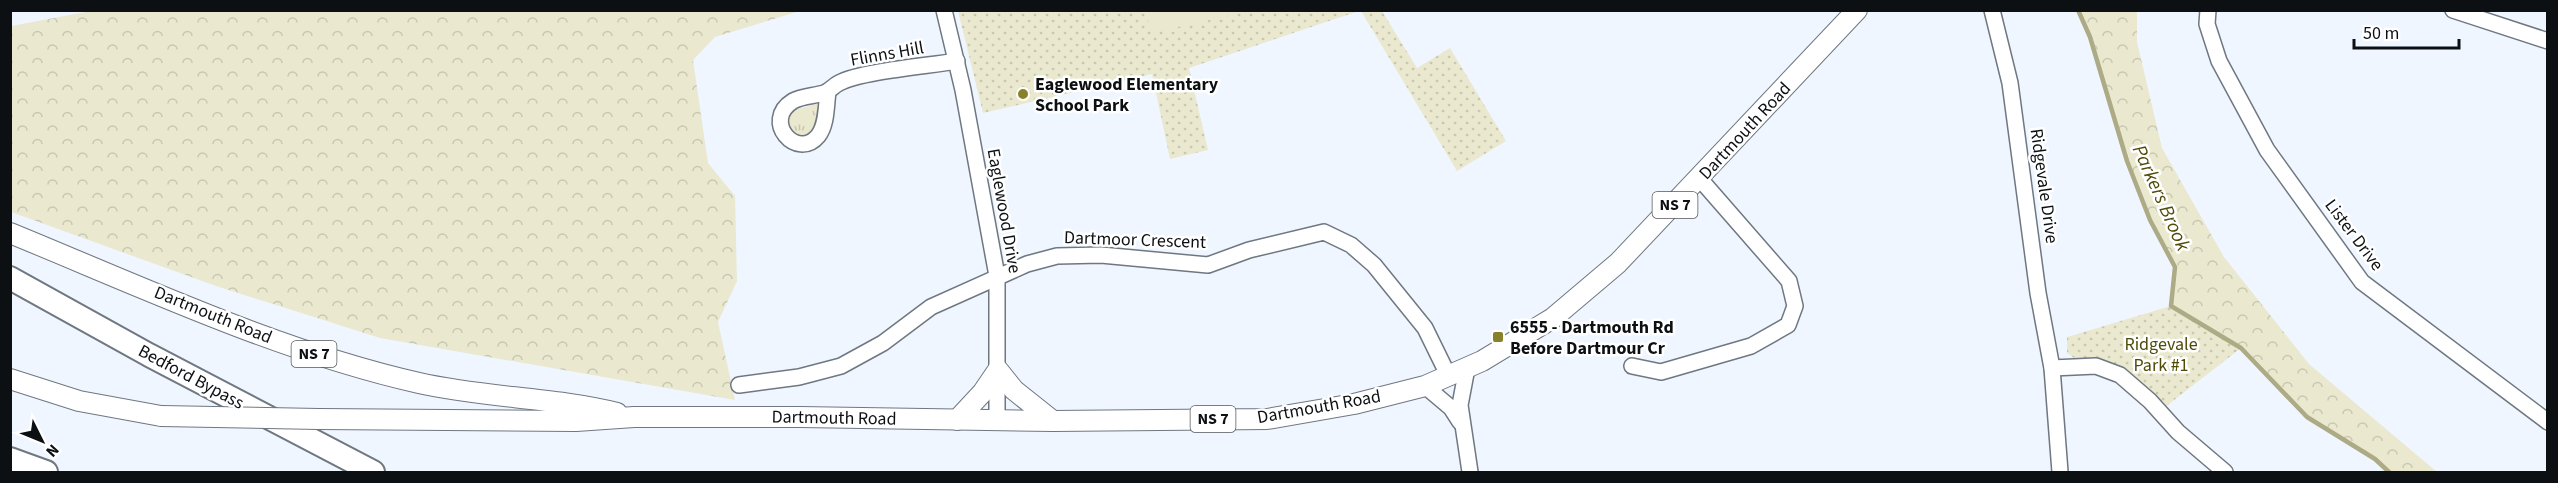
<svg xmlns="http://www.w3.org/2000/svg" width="2558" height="483" viewBox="0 0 2558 483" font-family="'Source Sans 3',sans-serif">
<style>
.grass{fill:url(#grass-tufts)}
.forest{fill:url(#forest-crowns)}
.park{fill:url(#park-dots)}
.garden{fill:#eae9cf}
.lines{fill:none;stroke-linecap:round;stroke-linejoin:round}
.stream{stroke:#adab86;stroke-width:4.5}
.minor-casing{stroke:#6f7780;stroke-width:18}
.major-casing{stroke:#6f7780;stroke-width:22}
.highway-casing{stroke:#6f7780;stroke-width:26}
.minor{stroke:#fff;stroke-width:15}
.major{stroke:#fff;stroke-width:20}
.highway{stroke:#fff;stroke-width:22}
.major-bridge-casing{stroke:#6f7780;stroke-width:22;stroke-linecap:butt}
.major-bridge{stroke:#fff;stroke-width:20}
.poi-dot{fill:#878129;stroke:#fff;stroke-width:2}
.labels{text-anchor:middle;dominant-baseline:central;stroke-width:5;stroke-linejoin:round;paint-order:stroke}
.shield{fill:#fff;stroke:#56585a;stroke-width:1.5}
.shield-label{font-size:16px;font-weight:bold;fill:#0d1013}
.street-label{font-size:18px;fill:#0d1013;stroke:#fff}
.poi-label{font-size:18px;font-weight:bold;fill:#0d1013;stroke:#fff;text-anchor:start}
.park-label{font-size:18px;fill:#504b07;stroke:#fff}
.water-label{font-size:20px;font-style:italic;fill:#504c08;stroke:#fff}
</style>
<defs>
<pattern id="grass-tufts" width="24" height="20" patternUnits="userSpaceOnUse" patternTransform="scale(1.5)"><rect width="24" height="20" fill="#eae9cf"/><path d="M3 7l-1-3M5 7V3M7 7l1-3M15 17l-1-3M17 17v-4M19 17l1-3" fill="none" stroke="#c8c7b1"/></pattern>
<pattern id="forest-crowns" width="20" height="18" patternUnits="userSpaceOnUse" patternTransform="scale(1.5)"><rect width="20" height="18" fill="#eae9cf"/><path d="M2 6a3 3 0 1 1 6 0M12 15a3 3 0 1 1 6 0" fill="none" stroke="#c8c7b1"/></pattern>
<pattern id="park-dots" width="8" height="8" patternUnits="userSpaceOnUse" patternTransform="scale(1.5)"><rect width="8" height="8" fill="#eae9cf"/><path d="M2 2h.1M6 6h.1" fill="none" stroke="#c8c7b1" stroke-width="1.8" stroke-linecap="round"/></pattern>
</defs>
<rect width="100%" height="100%" fill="#eff6ff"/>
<path class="grass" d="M 819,103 L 814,129 L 806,137 L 792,136 L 787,121 L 791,111 Z"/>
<g class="forest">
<path d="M 96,10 L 800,11 L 715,37 L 693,60 L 708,163 L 735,196 L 737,281 L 718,322 L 735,400 L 380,338 L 216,286 L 11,212 L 11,26 Z"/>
<path d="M 2078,11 L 2137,11 L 2137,42 L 2162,148 L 2224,257 L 2309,364 L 2437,472 L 2389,472 L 2374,459 L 2307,417 L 2241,348 L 2171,306 L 2175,267 L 2150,220 L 2130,170 L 2090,38 Z"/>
</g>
<g class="park">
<path d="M 958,11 L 1359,11 L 1189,68 L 1208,150 L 1170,159 L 1152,74 L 983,113 Z"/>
<path d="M 1361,11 L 1382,11 L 1417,68 L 1450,48 L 1506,141 L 1457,171 Z"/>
<path d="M 2171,306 L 2241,348 L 2160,411 L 2097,359 L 2074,358 L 2067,353 L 2067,337 Z"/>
</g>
<path class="garden" d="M 1146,10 L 1249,10 L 1249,11 L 1151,33 Z"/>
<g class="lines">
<path class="stream" d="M 2078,10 L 2090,37 L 2127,161 L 2150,220 L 2175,267 L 2171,306 L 2241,348 L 2307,417 L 2375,459 L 2389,472"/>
<defs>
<g id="minor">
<path d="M 944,10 L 963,90 L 997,276 L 997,420"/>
<path d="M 1992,10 L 2010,83 L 2038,293 L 2052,368 L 2060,472"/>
<path d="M 2208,10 L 2207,24 L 2219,61 L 2267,150 L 2362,282 L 2548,422"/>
<path d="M 2453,10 L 2548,41"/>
<path d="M 828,92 C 826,105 827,125 818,136 C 797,161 761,121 793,101 C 801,96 814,96 824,93 C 830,91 833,86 839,83 C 862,71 928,66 957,61"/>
<path d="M 1632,366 L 1661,372 L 1751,346 L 1788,325 L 1795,306 L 1789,281 L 1700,179"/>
<path d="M 1467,368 L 1460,405 L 1470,472"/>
<path d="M 2052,368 L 2096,366 L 2120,375 L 2150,401 L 2178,432 L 2225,472"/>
<path d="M 739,385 L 799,377 L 841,366 L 883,343 L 931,307 L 1027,264 L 1057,256 L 1101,255 L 1208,265 L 1249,250 L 1324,232 L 1351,245 L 1374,265 L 1425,328 L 1449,377"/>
<path d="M 1425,386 L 1451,408 L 1460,422"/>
</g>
<g id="major">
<path d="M 10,233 C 142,287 281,352 419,383 C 485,398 552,397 617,413"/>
<path d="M 10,379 L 79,401 L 161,416"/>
<path d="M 319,419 L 576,421 L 634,417 L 800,417 L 1053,421 L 1267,419 L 1354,404 L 1425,386 L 1482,361 L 1553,318 L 1618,263 L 1857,10"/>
<path d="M 957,420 L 983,392 L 998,370 L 1014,390 L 1053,421"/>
</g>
<g id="highway">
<path d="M 10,278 L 149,355 L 373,472"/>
<path d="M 10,459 L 46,472"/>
</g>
</defs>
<use href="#minor" class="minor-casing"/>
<use href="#major" class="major-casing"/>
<use href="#highway" class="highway-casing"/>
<use href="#minor" class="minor"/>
<use href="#major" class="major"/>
<use href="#highway" class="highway"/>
<defs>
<path id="major-bridge" d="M 161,416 L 319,419"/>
</defs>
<use href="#major-bridge" class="major-bridge-casing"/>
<use href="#major-bridge" class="major-bridge"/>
</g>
<g class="poi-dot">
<circle cx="1023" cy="94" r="6"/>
<rect x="1492" y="331" width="12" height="12" rx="3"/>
</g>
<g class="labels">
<g class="shield">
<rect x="1652.5" y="192" width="45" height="26" rx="4.5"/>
<rect x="291.5" y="341" width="45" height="26" rx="4.5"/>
<rect x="1190.5" y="406" width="45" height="26" rx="4.5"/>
</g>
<g class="shield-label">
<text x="1675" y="205">NS 7</text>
<text x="314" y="354">NS 7</text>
<text x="1213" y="419">NS 7</text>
</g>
<g class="street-label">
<text transform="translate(887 54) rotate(-10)">Flinns Hill</text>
<text transform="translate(1745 131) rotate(-47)">Dartmouth Road</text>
<text transform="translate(2044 186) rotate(82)">Ridgevale Drive</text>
<text transform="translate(1004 211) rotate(80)">Eaglewood Drive</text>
<text transform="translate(2354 235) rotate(53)">Lister Drive</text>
<text transform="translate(1135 240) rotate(2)">Dartmoor Crescent</text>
<text transform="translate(213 315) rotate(22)">Dartmouth Road</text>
<text transform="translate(191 377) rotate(28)">Bedford Bypass</text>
<text transform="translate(1319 407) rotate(-10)">Dartmouth Road</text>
<text transform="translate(834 418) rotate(1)">Dartmouth Road</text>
</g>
<g class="poi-label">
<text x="1035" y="84">Eaglewood Elementary<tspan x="1035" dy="21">School Park</tspan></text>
<text x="1510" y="327">6555 - Dartmouth Rd<tspan x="1510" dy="21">Before Dartmour Cr</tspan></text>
</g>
<g class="park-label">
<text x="2161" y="344">Ridgevale<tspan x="2161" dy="21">Park #1</tspan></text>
</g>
<g class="water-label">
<text transform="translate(2161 198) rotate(66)">Parkers Brook</text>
</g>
</g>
<rect width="2558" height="483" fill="none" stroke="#0d1013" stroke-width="24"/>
<g transform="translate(42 441) rotate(133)" stroke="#ffffff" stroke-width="4.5" paint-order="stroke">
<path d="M0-4.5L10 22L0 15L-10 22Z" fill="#0d1013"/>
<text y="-9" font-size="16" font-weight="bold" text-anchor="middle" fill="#0d1013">N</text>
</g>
<path d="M2354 39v9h105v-9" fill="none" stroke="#0d1013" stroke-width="3"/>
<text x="2363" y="39" font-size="18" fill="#0d1013" stroke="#ffffff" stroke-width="4.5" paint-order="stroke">50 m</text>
</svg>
